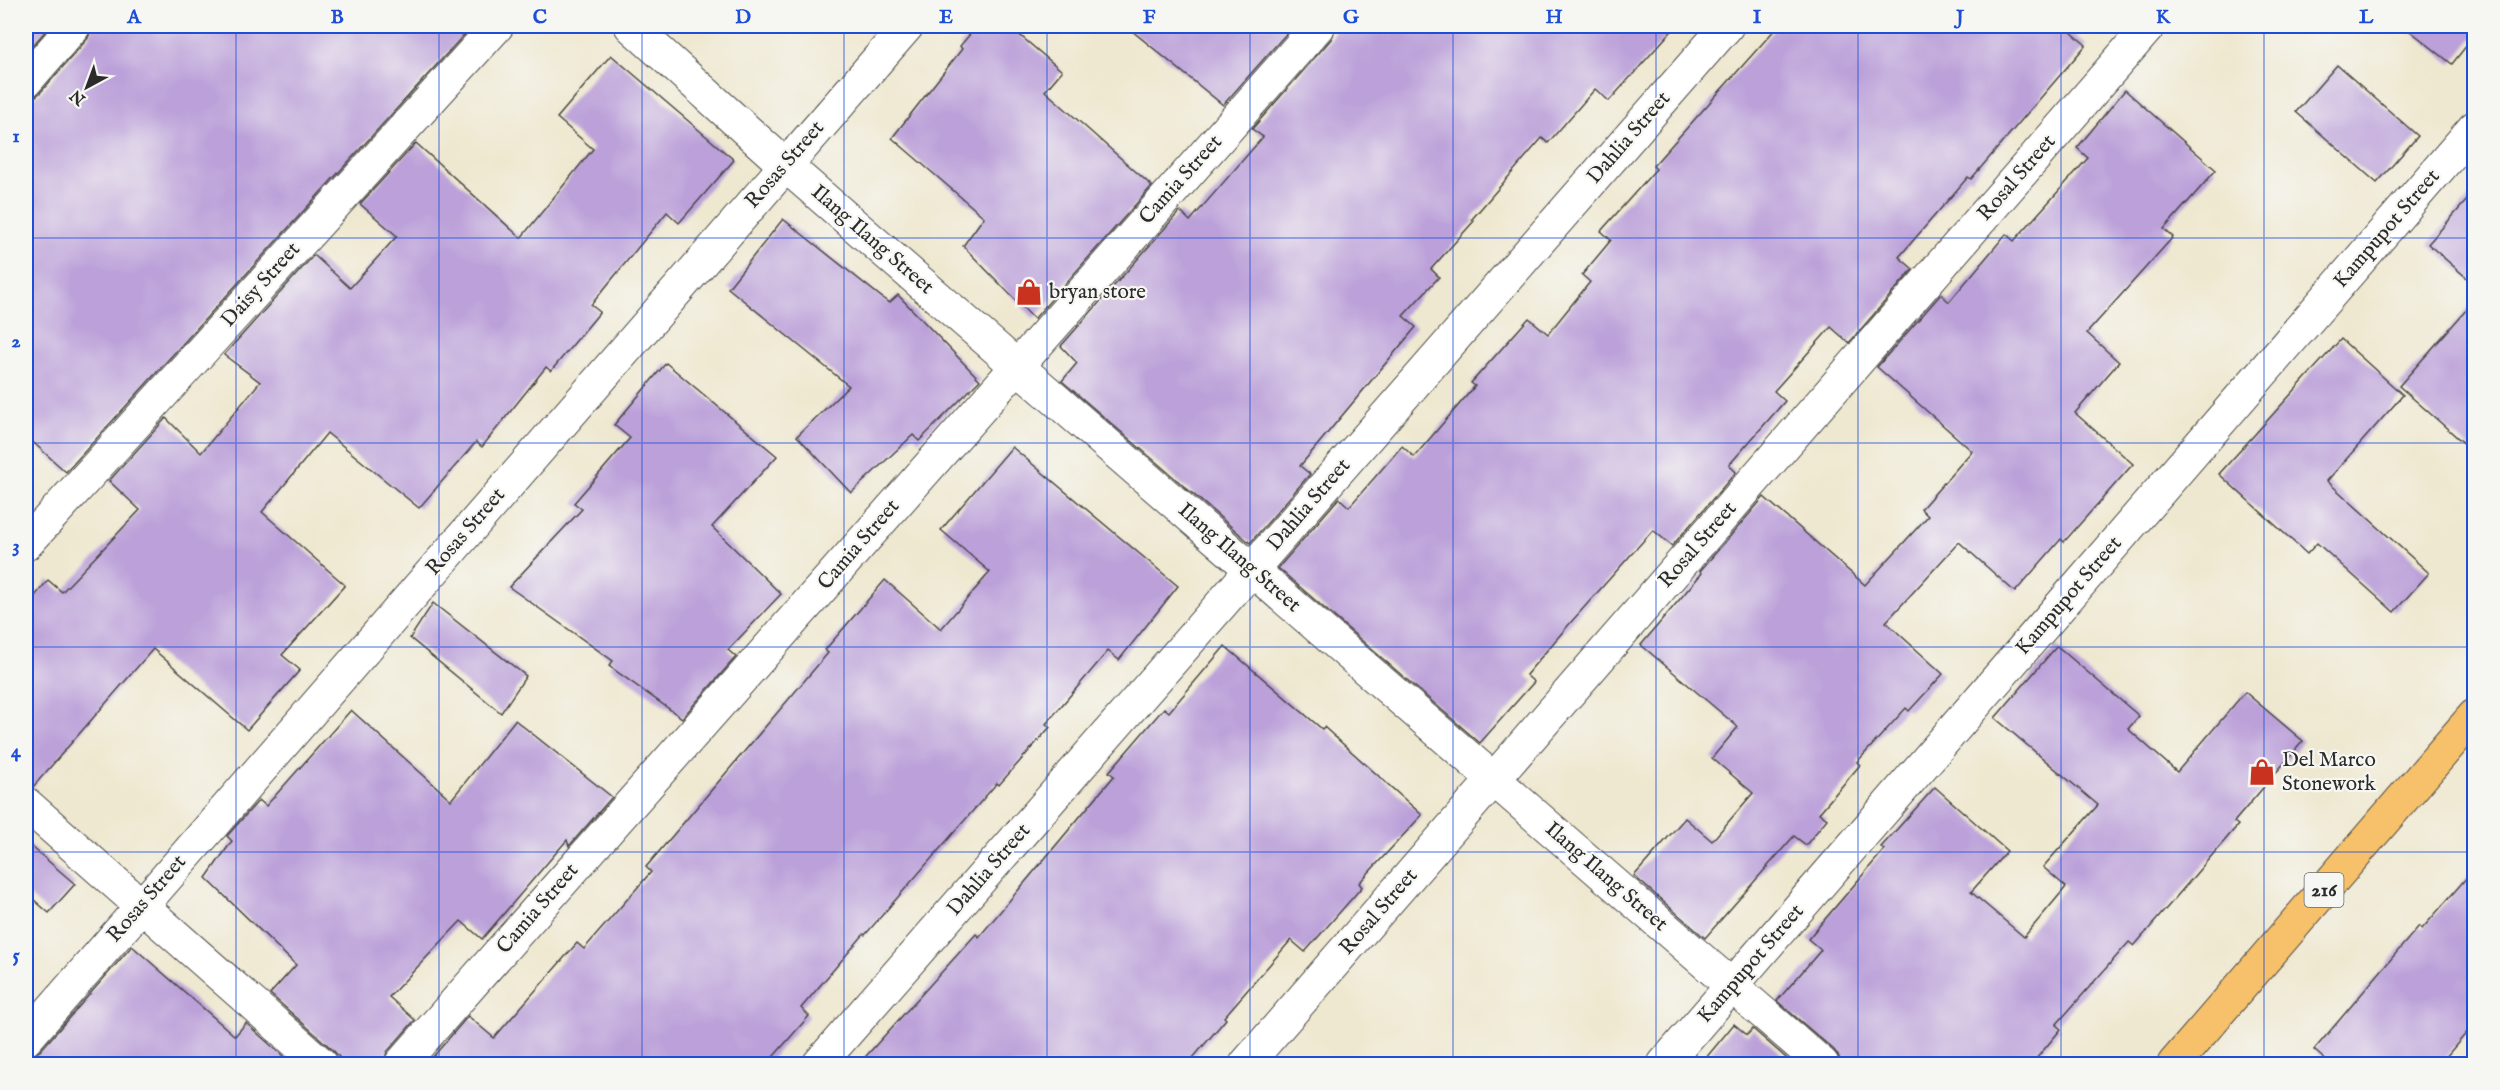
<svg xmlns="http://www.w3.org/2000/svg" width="2500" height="1090" viewBox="0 0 2500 1090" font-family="'IM FELL English',serif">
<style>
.building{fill:#bba0d9}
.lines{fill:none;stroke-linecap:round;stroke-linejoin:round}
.minor-casing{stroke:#484744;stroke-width:35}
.major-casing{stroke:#484744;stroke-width:35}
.minor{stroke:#fff;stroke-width:33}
.major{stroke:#f7c06b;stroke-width:33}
.grid{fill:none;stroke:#1d4ed8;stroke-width:1.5;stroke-opacity:0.55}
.labels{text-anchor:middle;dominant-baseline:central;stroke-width:4.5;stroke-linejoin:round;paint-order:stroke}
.shield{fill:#f6f6f2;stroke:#686867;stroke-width:1.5}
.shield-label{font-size:20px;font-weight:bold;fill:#2b2b2b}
.street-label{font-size:21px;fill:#2b2b2b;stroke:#f6f6f2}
.poi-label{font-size:21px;fill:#2b2b2b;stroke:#f6f6f2;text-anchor:start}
.neatline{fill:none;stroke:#1d4ed8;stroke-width:2}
.grid-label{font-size:20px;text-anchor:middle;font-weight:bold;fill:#1d4ed8}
</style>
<rect width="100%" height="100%" fill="#f6f6f2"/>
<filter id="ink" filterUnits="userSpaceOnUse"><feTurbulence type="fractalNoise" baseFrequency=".0167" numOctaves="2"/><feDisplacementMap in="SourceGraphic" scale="12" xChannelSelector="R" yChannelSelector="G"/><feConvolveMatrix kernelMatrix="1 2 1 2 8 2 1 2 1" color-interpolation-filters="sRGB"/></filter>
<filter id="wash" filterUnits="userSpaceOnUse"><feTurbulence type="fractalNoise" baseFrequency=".008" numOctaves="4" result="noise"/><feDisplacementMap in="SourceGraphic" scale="24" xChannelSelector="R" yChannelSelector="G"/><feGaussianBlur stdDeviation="1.35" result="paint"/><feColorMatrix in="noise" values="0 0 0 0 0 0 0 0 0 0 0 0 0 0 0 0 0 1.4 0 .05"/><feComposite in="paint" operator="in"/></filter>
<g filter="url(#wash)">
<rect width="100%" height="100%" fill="#efe8d0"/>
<g id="blocks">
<g class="building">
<path d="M 26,26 L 50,26 L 26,53 Z"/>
<path d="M 92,26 L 472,26 L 66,472 L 26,436 L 26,99 L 33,98 L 40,93 L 88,38 Z"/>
<path d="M 977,26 L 1009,26 L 1062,71 L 1045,91 L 1152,186 L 1034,319 L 963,246 L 984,217 L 892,138 L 962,49 L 960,46 Z"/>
<path d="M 1126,26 L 1293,26 L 1223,105 Z"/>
<path d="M 1336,26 L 1676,26 L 1609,101 L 1595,89 L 1548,143 L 1542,138 L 1472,219 L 1474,221 L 1431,269 L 1439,277 L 1403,316 L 1416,327 L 1300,466 L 1310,474 L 1250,543 L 1062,381 L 1077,363 L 1061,346 L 1180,211 L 1190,221 L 1263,137 L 1252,129 L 1332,38 Z"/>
<path d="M 1778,26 L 2064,26 L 2086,45 L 1971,179 L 1968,177 L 1899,257 L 1913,269 L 1849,343 L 1831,327 L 1774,391 L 1785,401 L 1729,465 L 1736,472 L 1672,546 L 1653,530 L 1572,621 L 1526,675 L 1534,682 L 1480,743 L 1278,568 L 1339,498 L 1349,507 L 1402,446 L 1414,457 L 1475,386 L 1471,383 L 1529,318 L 1548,334 L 1590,282 L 1582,275 L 1611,240 L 1601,231 L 1656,169 L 1653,166 Z"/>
<path d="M 2404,26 L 2475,26 L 2475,35 L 2452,64 Z"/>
<path d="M 611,55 L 734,160 L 679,223 L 667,212 L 591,305 L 600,312 L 551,371 L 546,367 L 482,447 L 476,442 L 419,508 L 327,433 L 262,512 L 345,585 L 282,655 L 300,670 L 247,730 L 153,649 L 33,787 L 26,786 L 26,607 L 48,580 L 62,592 L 140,510 L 109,481 L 166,418 L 201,453 L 260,382 L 224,355 L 314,255 L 350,288 L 397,236 L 360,204 L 416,143 L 521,238 L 593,149 L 557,118 Z"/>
<path d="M 2337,65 L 2418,136 L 2377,183 L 2296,112 Z"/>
<path d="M 2125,90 L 2216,170 L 2164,229 L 2173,237 L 2087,333 L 2119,362 L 2075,413 L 2133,464 L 2064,542 L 2061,539 L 2015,592 L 1959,542 L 1886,622 L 1943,674 L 1909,711 L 1906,708 L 1857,762 L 1860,765 L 1819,813 L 1827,819 L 1806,845 L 1794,836 L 1705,938 L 1634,876 L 1685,818 L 1712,841 L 1753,793 L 1712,758 L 1738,727 L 1641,645 L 1702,573 L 1700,571 L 1764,497 L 1865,585 L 1928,516 L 1921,509 L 1972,451 L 1877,367 L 1941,294 L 1949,302 L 2006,234 L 2014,241 L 2088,158 L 2077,148 Z"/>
<path d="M 2475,191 L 2475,285 L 2428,244 Z"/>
<path d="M 783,219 L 889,303 L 898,295 L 980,380 L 919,441 L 913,435 L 851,493 L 797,436 L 849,386 L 728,288 Z"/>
<path d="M 2475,300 L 2475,453 L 2399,386 Z"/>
<path d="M 2341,339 L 2403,395 L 2327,481 L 2429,573 L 2394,612 L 2317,543 L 2307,554 L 2219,474 Z"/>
<path d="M 666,363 L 777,456 L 712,527 L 781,594 L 728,650 L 736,657 L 682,718 L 609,666 L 613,661 L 509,587 L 582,509 L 574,503 L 630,438 L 614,425 Z"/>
<path d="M 1012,447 L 1178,586 L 1119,660 L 1108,651 L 1046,724 L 1050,727 L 999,785 L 997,783 L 865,935 L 864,934 L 801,1008 L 809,1016 L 766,1065 L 426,1065 L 468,1016 L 494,1038 L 577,943 L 584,949 L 651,872 L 646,867 L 828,653 L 825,650 L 885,580 L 941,629 L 990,572 L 941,530 Z"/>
<path d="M 433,603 L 526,676 L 501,713 L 410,638 Z"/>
<path d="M 1225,646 L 1322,729 L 1324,727 L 1422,815 L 1359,883 L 1362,887 L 1305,952 L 1291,940 L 1224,1017 L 1226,1019 L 1187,1065 L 858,1065 L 976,934 L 979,937 L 1114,776 L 1109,772 L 1164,708 L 1169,712 Z"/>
<path d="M 2057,646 L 2139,716 L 2128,729 L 2177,772 L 2245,692 L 2303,741 L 2234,822 L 2238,825 L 2134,946 L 2129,942 L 2056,1025 L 2061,1029 L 2031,1065 L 1840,1065 L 1839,1057 L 1834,1050 L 1777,1001 L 1821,950 L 1808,939 L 1884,850 L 1881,847 L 1935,787 L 2007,851 L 1971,892 L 2024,937 L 2066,887 L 2043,867 L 2098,805 L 1995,718 Z"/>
<path d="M 351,710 L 451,800 L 515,720 L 612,797 L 569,846 L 567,840 L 482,939 L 461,921 L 389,997 L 415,1020 L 387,1052 L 383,1065 L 339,1065 L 339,1057 L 333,1050 L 270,994 L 296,965 L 206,878 L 232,841 L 227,836 L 259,800 L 266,806 Z"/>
<path d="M 26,842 L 75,884 L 49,913 L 26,893 Z"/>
<path d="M 2475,868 L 2475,1023 L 2439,1065 L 2331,1065 L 2314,1050 L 2419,926 L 2422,929 Z"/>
<path d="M 132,946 L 235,1036 L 246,1023 L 293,1065 L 26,1065 L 28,1057 L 40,1051 Z"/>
<path d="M 1734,1024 L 1747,1035 L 1753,1029 L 1794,1065 L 1700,1065 Z"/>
</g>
</g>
</g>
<g filter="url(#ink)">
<use href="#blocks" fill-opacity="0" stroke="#484744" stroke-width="1.5"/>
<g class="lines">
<defs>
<g id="minor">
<path d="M 631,26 L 785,165 L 1822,1064"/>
<path d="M 26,81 L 74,26"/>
<path d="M 26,544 L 497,26"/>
<path d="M 26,804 L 321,1064"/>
<path d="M 26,1039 L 907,26"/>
<path d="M 401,1064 L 1318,26"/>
<path d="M 819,1064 L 1727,26"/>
<path d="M 1246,1064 L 2149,26"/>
<path d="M 1664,1064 L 2474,128"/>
</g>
<path id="major" d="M 2174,1064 L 2474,716"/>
</defs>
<use href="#minor" class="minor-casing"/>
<use href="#major" class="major-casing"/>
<use href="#minor" class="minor"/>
<use href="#major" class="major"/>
</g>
</g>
<path class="grid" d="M 236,26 L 236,1064M 439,26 L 439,1064M 642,26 L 642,1064M 844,26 L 844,1064M 1047,26 L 1047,1064M 1250,26 L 1250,1064M 1453,26 L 1453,1064M 1656,26 L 1656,1064M 1858,26 L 1858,1064M 2061,26 L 2061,1064M 2264,26 L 2264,1064M 26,238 L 2474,238M 26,443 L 2474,443M 26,647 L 2474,647M 26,852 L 2474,852"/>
<defs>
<symbol id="shop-bare" viewBox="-9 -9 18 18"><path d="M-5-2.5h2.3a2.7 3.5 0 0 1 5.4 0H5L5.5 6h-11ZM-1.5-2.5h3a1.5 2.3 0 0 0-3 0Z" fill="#c8321e" stroke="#f6f6f2" stroke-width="2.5" paint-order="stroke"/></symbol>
</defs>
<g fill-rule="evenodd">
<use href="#shop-bare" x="1010" y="273" width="38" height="38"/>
<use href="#shop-bare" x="2243" y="753" width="38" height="38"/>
</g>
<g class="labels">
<rect class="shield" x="2304.5" y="873" width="39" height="34" rx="4.5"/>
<g class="shield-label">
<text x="2324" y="890">216</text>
</g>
<g class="street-label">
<text transform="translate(1629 138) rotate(-49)">Dahlia Street</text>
<text transform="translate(785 165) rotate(-49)">Rosas Street</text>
<text transform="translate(2017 178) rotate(-49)">Rosal Street</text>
<text transform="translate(1181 180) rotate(-48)">Camia Street</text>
<text transform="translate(2387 229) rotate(-49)">Kampupot Street</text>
<text transform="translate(872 240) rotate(41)">Ilang Ilang Street</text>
<text transform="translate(261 285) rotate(-48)">Daisy Street</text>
<text transform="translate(1309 505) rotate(-49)">Dahlia Street</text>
<text transform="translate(466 532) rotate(-49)">Rosas Street</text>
<text transform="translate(859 545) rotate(-49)">Camia Street</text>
<text transform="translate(1698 545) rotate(-49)">Rosal Street</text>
<text transform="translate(1239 558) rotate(41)">Ilang Ilang Street</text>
<text transform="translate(2069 596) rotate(-49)">Kampupot Street</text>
<text transform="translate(989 870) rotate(-49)">Dahlia Street</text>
<text transform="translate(1606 877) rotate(41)">Ilang Ilang Street</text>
<text transform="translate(147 899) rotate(-49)">Rosas Street</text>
<text transform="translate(538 909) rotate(-49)">Camia Street</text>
<text transform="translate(1379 912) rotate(-49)">Rosal Street</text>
<text transform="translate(1751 964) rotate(-49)">Kampupot Street</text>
</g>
<g class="poi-label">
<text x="1049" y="292">bryan store</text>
<text x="2282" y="760">Del Marco<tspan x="2282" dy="24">Stonework</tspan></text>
</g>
</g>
<rect width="2500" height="1090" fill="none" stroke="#f6f6f2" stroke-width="66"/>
<g transform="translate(87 87) rotate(221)" stroke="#f6f6f2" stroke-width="4.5" paint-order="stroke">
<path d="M0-4.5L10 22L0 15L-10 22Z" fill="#2b2b2b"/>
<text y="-9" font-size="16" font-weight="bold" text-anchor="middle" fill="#2b2b2b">N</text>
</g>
<rect x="33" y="33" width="2434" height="1024" class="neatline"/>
<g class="grid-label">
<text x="134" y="23">A</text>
<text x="337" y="23">B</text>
<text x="540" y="23">C</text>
<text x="743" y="23">D</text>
<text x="946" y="23">E</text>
<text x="1149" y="23">F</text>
<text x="1351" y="23">G</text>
<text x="1554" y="23">H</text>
<text x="1757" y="23">I</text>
<text x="1960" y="23">J</text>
<text x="2163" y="23">K</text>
<text x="2366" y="23">L</text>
<text x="16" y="142">1</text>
<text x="16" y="347">2</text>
<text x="16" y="552">3</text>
<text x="16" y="757">4</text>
<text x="16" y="961">5</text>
</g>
</svg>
